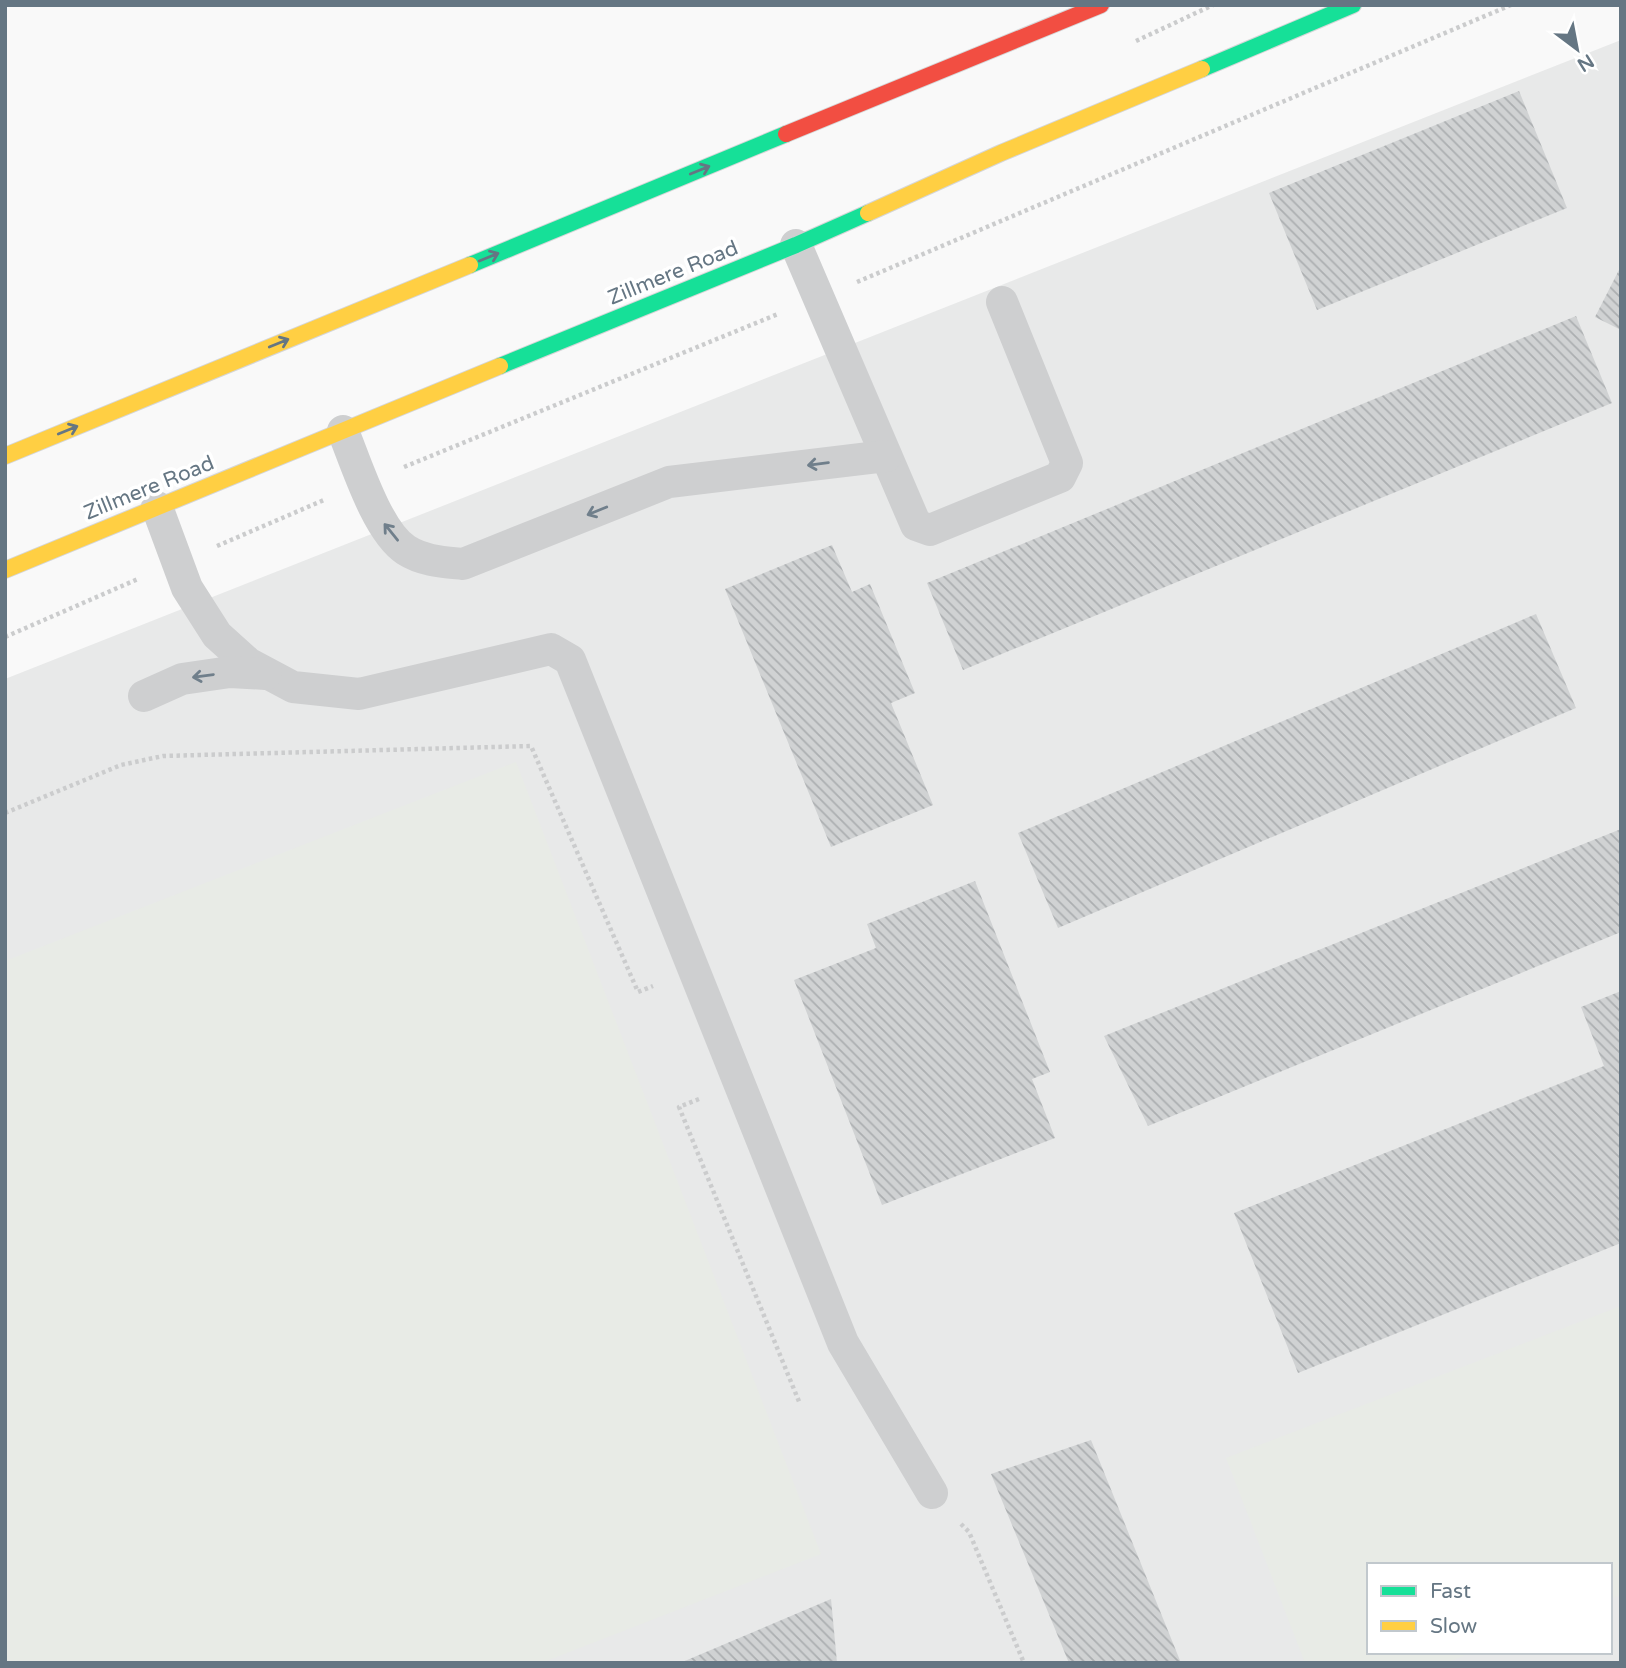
<svg xmlns="http://www.w3.org/2000/svg" width="1626" height="1668" viewBox="0 0 1626 1668" font-family="'Varela Round',sans-serif">
<style>
.built{fill:#e8e9e9;fill-rule:evenodd}
.pitch{fill:#e8ebe6}
.building{fill:url(#building-back-hatch)}
.lines{fill:none;stroke-linecap:round;stroke-linejoin:round}
.fast-casing{stroke:#d5d6d7;stroke-width:18}
.slow-casing{stroke:#d5d6d7;stroke-width:18}
.jam-casing{stroke:#d5d6d7;stroke-width:18}
.path{stroke:#cbcccd;stroke-width:4.5;stroke-dasharray:3.5 3.5;stroke-linecap:butt}
.lane{stroke:#cecfd0;stroke-width:32}
.fast{stroke:#16e098;stroke-width:16}
.slow{stroke:#ffcf43;stroke-width:16}
.jam{stroke:#f24e42;stroke-width:16}
.oneway{stroke:#657683}
.oneway2{stroke:#707f8b}
.labels{text-anchor:middle;dominant-baseline:central;stroke-width:7;stroke-linejoin:round;paint-order:stroke}
.street-label{font-size:21px;fill:#657683;stroke:#fff}
</style>
<defs>
<pattern id="building-back-hatch" width="6" height="6" patternUnits="userSpaceOnUse" patternTransform="scale(1.75)"><rect width="6" height="6" fill="#d0d2d3"/><path d="M-1 5l2 2M0 0l6 6M5-1l2 2" fill="none" stroke="#acafb1"/></pattern>
</defs>
<rect width="100%" height="100%" fill="#f9f9f9"/>
<path class="built" d="M 1621,40 L 1621,1663 L 5,1663 L 5,679 ZM 1369,1565 L 1610,1565 L 1610,1652 L 1369,1652 Z"/>
<g class="pitch">
<path d="M 516,762 L 821,1554 L 541,1663 L 5,1663 L 5,961 Z"/>
<path d="M 1621,1306 L 1621,1595 L 1610,1599 L 1610,1565 L 1369,1565 L 1369,1652 L 1473,1652 L 1446,1663 L 1305,1663 L 1226,1458 Z"/>
</g>
<g class="building">
<path d="M 1519,91 L 1567,208 L 1317,310 L 1269,193 Z"/>
<path d="M 1621,266 L 1621,330 L 1595,317 Z"/>
<path d="M 1576,316 L 1612,403 L 963,670 L 927,583 Z"/>
<path d="M 832,545 L 852,592 L 870,584 L 915,693 L 891,703 L 933,805 L 831,847 L 725,589 Z"/>
<path d="M 1536,614 L 1576,708 L 1058,928 L 1018,833 Z"/>
<path d="M 1621,829 L 1621,932 L 1148,1126 L 1104,1036 Z"/>
<path d="M 975,881 L 1050,1072 L 1032,1079 L 1055,1138 L 882,1205 L 794,980 L 876,948 L 867,924 Z"/>
<path d="M 1621,991 L 1621,1243 L 1298,1373 L 1234,1213 L 1604,1066 L 1581,1007 Z"/>
<path d="M 1091,1440 L 1181,1663 L 1069,1663 L 991,1474 Z"/>
<path d="M 831,1599 L 837,1663 L 680,1663 Z"/>
</g>
<g class="lines">
<defs>
<g id="fast">
<path d="M 1202,69 L 1353,5"/>
<path d="M 470,265 L 786,134"/>
<path d="M 500,366 L 796,245 L 868,213"/>
</g>
<g id="slow">
<path d="M 868,213 L 1001,153 L 1202,69"/>
<path d="M 5,456 L 470,265"/>
<path d="M 5,570 L 500,366"/>
</g>
<path id="jam" d="M 786,134 L 1101,5"/>
</defs>
<use href="#fast" class="fast-casing"/>
<use href="#slow" class="slow-casing"/>
<use href="#jam" class="jam-casing"/>
<g class="path">
<path d="M 1136,41 L 1213,5"/>
<path d="M 857,282 L 1511,5"/>
<path d="M 404,467 L 778,314"/>
<path d="M 217,546 L 324,500"/>
<path d="M 5,637 L 138,579"/>
<path d="M 5,813 L 121,765 L 163,756 L 531,746 L 638,992 L 653,986"/>
<path d="M 699,1099 L 679,1107 L 800,1404"/>
<path d="M 961,1524 L 969,1532 L 1024,1663"/>
</g>
<g class="lane">
<path d="M 796,245 L 916,525 L 930,530 L 1060,477 L 1067,463 L 1002,302"/>
<path d="M 343,431 C 356,463 377,531 406,550 C 423,561 444,562 463,564 L 669,482 L 886,456"/>
<path d="M 157,507 L 187,588 L 217,635 L 248,663 L 293,687 L 359,694 L 551,649 L 570,660 L 843,1343 L 932,1493"/>
<path d="M 144,696 L 182,679 L 230,672 L 266,674"/>
</g>
<use href="#fast" class="fast"/>
<use href="#slow" class="slow"/>
<use href="#jam" class="jam"/>
</g>
<defs><path id="oneway-shaft" d="M-6 0H5M1.5-3L5.5 0L1.5 3" fill="none" stroke-width="1.6" stroke-linecap="round" stroke-linejoin="round" transform="scale(1.75)"/></defs>
<g class="oneway">
<use href="#oneway-shaft" transform="translate(700 170) rotate(-22)"/>
<use href="#oneway-shaft" transform="translate(489 257) rotate(-22)"/>
<use href="#oneway-shaft" transform="translate(279 343) rotate(-22)"/>
<use href="#oneway-shaft" transform="translate(68 430) rotate(-22)"/>
</g>
<g class="oneway2">
<use href="#oneway-shaft" transform="translate(818 464) rotate(173)"/>
<use href="#oneway-shaft" transform="translate(597 511) rotate(158)"/>
<use href="#oneway-shaft" transform="translate(391 532) rotate(-129)"/>
<use href="#oneway-shaft" transform="translate(203 676) rotate(172)"/>
</g>
<g class="labels">
<g class="street-label">
<text transform="translate(673 273) rotate(-22)">Zillmere Road</text>
<text transform="translate(149 488) rotate(-22)">Zillmere Road</text>
</g>
</g>
<rect width="1626" height="1668" fill="none" stroke="#657683" stroke-width="14"/>
<rect x="1367" y="1563" width="245" height="91" fill="#ffffff" stroke="#c1c8cd" stroke-width="2"/>
<rect x="1381" y="1586" width="35" height="10" fill="#16e098" stroke="#c1c8cd" stroke-width="2"/>
<text x="1430" y="1598" font-size="21" fill="#657683">Fast</text>
<rect x="1381" y="1621" width="35" height="10" fill="#ffcf43" stroke="#c1c8cd" stroke-width="2"/>
<text x="1430" y="1633" font-size="21" fill="#657683">Slow</text>
<g transform="translate(1577 49) rotate(148)" stroke="#ffffff" stroke-width="5" paint-order="stroke">
<path d="M0-5L12 26L0 18L-12 26Z" fill="#657683"/>
<text y="-10" font-size="19" font-weight="bold" text-anchor="middle" fill="#657683">N</text>
</g>
</svg>
